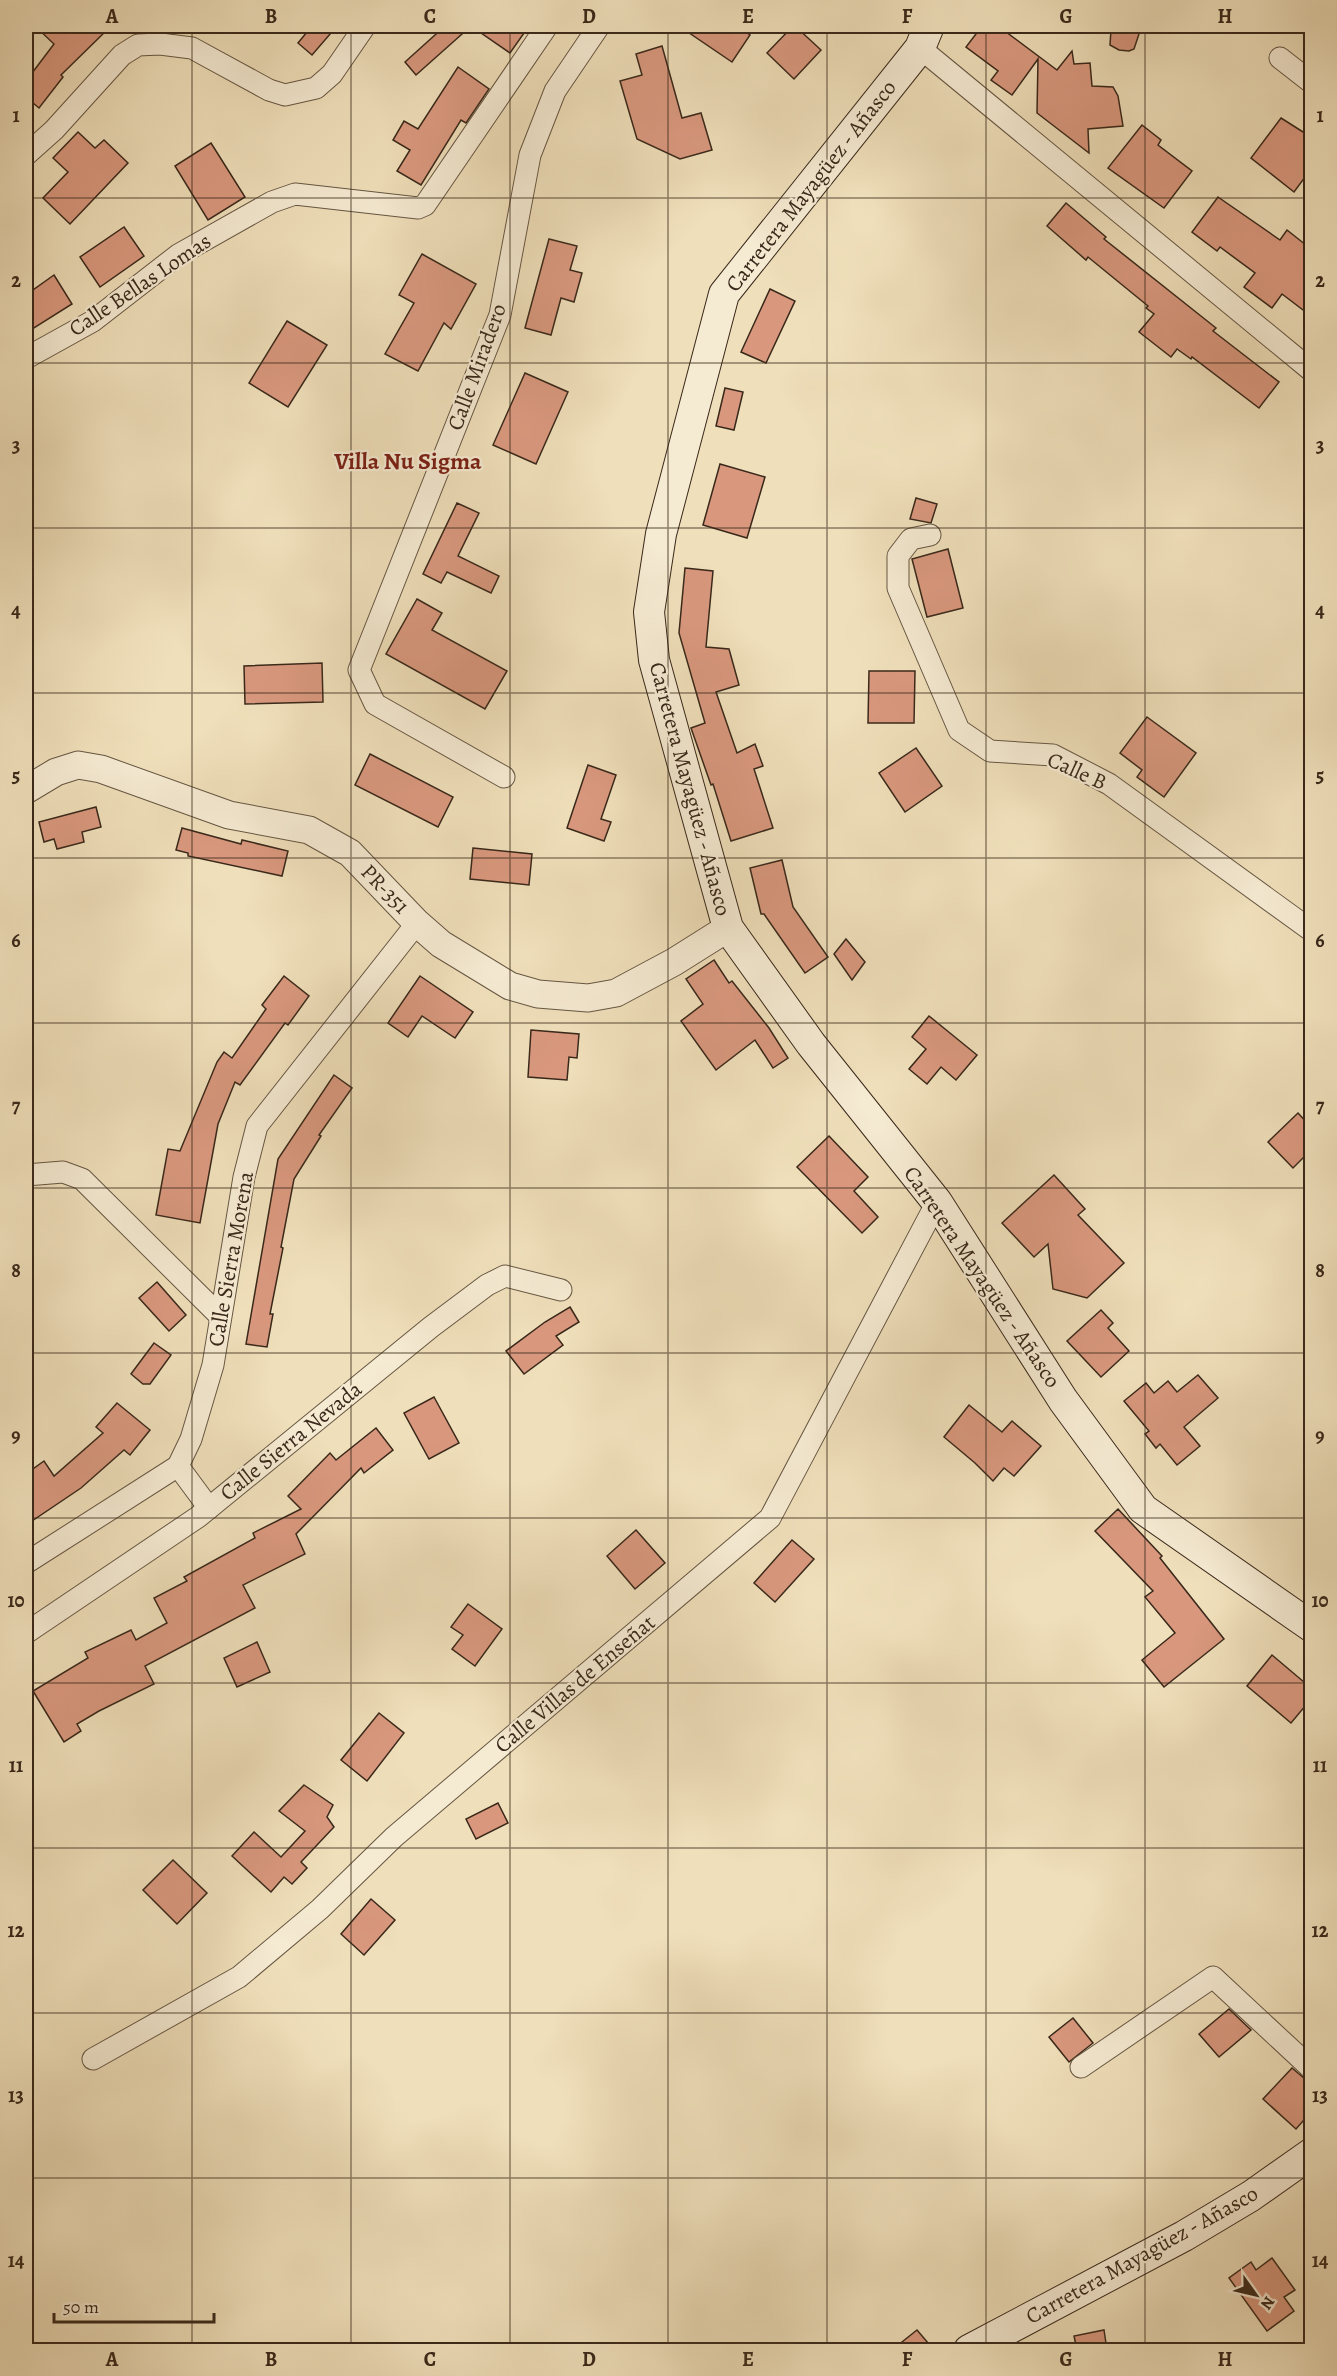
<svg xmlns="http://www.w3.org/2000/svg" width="1337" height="2376" viewBox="0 0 1337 2376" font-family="Alegreya,serif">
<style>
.building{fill:#d9987e;stroke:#39281a;stroke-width:1.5}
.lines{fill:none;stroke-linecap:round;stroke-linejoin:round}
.minor-casing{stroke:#665642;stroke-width:23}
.tertiary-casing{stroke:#665642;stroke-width:29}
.secondary-casing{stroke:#39281a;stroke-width:32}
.minor{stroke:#f5ead2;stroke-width:21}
.tertiary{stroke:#f5ead2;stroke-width:27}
.secondary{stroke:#f5ead2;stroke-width:30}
.grid{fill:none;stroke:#39281a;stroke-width:1.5;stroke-opacity:0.55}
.labels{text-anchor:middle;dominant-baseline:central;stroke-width:4.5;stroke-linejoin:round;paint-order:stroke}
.street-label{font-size:22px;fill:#39281a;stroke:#f5ead2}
.neighbourhood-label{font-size:24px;font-weight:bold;fill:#7a1f14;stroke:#f5ead2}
.neatline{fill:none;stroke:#39281a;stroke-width:2}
.grid-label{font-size:20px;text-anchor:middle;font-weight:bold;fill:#39281a}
</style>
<rect width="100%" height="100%" fill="#efdfba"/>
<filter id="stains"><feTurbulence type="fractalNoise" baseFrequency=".00333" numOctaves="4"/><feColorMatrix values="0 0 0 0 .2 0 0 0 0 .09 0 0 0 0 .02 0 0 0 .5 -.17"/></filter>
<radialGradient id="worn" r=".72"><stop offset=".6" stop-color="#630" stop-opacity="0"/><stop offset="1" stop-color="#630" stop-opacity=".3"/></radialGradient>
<g class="building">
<path d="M 35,26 L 111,26 L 61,75 L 63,77 L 39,108 L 26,97 L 26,81 L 54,44 Z"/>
<path d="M 312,26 L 337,26 L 312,55 L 298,43 Z"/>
<path d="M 445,26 L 471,26 L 416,75 L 405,62 Z"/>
<path d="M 471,26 L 529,26 L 510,53 Z"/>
<path d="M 679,26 L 737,26 L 750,35 L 732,62 Z"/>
<path d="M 793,26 L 795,26 L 821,50 L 794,79 L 767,53 Z"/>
<path d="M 982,26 L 998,26 L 1057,70 L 1072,51 L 1074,64 L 1090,63 L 1092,86 L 1113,87 L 1118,96 L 1123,126 L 1088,129 L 1089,153 L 1037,113 L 1038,59 L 1012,95 L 991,80 L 998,71 L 966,47 Z"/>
<path d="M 1117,26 L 1134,28 L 1139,34 L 1134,49 L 1129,51 L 1119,50 L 1110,45 L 1111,30 Z"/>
<path d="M 662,46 L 682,118 L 701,113 L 712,150 L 680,159 L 637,139 L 620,81 L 642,75 L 636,54 Z"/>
<path d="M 458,67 L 489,89 L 466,123 L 461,120 L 421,185 L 397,171 L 410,150 L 393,140 L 404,121 L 418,129 Z"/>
<path d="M 1281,118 L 1311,137 L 1311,169 L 1294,192 L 1251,158 Z"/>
<path d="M 1142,125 L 1161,140 L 1158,145 L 1192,171 L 1164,208 L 1108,168 Z"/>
<path d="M 78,132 L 95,148 L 104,140 L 128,163 L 70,224 L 43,198 L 68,172 L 53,158 Z"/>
<path d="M 211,143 L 245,197 L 208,220 L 175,166 Z"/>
<path d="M 1218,197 L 1280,240 L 1287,230 L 1311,249 L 1311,316 L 1282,294 L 1272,308 L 1244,287 L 1255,273 L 1220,247 L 1217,251 L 1192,232 Z"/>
<path d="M 1066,203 L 1106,237 L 1104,239 L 1216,328 L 1213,331 L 1279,382 L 1259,408 L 1192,357 L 1191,359 L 1177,349 L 1171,357 L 1139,332 L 1154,314 L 1146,308 L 1148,306 L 1088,257 L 1086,260 L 1047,226 Z"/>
<path d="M 124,227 L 144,256 L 100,287 L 80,257 Z"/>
<path d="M 549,239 L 577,246 L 570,270 L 582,273 L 574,302 L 561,298 L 551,335 L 525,328 Z"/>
<path d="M 422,254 L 476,284 L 451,329 L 444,323 L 418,371 L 385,354 L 414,303 L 399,295 Z"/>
<path d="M 54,275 L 72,304 L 26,333 L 26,295 Z"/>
<path d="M 770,289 L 795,301 L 766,363 L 741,352 Z"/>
<path d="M 287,321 L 327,345 L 288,407 L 249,383 Z"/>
<path d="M 525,373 L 568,392 L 536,464 L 493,445 Z"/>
<path d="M 725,388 L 743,392 L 734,430 L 716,426 Z"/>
<path d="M 720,464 L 765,477 L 747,538 L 703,525 Z"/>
<path d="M 916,498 L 937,504 L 931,523 L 910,519 Z"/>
<path d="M 457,503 L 479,513 L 458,556 L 499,576 L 491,593 L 447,572 L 441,583 L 423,574 Z"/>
<path d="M 948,549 L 963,608 L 927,617 L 912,559 Z"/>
<path d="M 685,568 L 713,571 L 706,647 L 729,649 L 739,685 L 716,692 L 737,753 L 755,744 L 763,766 L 754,769 L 773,828 L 731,841 L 713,784 L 711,785 L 691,728 L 705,723 L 679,633 Z"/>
<path d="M 417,599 L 442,613 L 432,630 L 507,671 L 485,709 L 386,654 Z"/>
<path d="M 322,663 L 323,702 L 245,704 L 244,666 Z"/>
<path d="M 869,671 L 915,671 L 914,723 L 868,723 Z"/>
<path d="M 1147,717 L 1196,753 L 1164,797 L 1137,777 L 1142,770 L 1120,753 Z"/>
<path d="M 916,748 L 942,786 L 905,812 L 879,773 Z"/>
<path d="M 370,754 L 453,797 L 438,827 L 355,785 Z"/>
<path d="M 588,765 L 616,775 L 601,819 L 611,822 L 604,841 L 567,828 Z"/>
<path d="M 96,807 L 101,827 L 82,832 L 84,842 L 57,849 L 54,839 L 44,842 L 39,822 Z"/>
<path d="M 182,828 L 241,844 L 242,840 L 288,851 L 282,876 L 188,856 L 188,853 L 176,850 Z"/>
<path d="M 473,848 L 532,854 L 529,885 L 470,879 Z"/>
<path d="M 782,860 L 793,907 L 828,957 L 805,973 L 764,914 L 761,914 L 750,868 Z"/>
<path d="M 846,939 L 865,962 L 852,980 L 834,954 Z"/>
<path d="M 714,960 L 729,983 L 732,981 L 769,1028 L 788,1058 L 773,1068 L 755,1040 L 716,1070 L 681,1021 L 703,1004 L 686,979 Z"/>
<path d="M 284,976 L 309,996 L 288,1025 L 285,1023 L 240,1085 L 235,1082 L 218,1124 L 200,1223 L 156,1215 L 168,1149 L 180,1151 L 217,1062 L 224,1052 L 232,1058 L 266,1009 L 262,1005 Z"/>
<path d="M 420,976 L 473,1012 L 455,1038 L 422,1016 L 408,1037 L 388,1023 Z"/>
<path d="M 929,1016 L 977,1055 L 956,1080 L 941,1067 L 927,1084 L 909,1069 L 926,1049 L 912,1037 Z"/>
<path d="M 531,1030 L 579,1034 L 577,1058 L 569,1057 L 567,1080 L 528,1077 Z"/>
<path d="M 334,1075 L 352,1088 L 319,1135 L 321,1136 L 294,1179 L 281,1247 L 283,1248 L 270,1314 L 273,1314 L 267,1347 L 246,1344 L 278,1159 Z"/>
<path d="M 1298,1113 L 1311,1127 L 1311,1150 L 1293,1168 L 1268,1142 Z"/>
<path d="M 829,1136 L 868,1177 L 854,1191 L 878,1217 L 862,1233 L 797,1167 Z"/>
<path d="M 1054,1175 L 1085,1209 L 1078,1215 L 1124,1263 L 1087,1298 L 1053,1289 L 1048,1244 L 1034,1257 L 1002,1223 Z"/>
<path d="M 157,1282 L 186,1315 L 169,1331 L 139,1298 Z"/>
<path d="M 570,1307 L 579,1322 L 556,1336 L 563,1345 L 524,1374 L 506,1351 L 545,1322 Z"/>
<path d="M 1101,1310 L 1113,1323 L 1108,1328 L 1129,1351 L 1101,1377 L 1067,1341 Z"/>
<path d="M 154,1343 L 171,1355 L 150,1384 L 143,1384 L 131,1374 Z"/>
<path d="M 1198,1375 L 1218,1398 L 1184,1427 L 1200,1446 L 1177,1465 L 1160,1444 L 1156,1448 L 1145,1434 L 1149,1431 L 1124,1401 L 1146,1383 L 1154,1393 L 1168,1381 L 1177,1392 Z"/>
<path d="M 434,1397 L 459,1443 L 429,1459 L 404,1413 Z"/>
<path d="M 117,1403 L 150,1430 L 130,1455 L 124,1450 L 81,1488 L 26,1525 L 26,1474 L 44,1461 L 54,1476 L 103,1433 L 96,1427 Z"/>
<path d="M 969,1405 L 1002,1432 L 1012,1421 L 1041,1446 L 1014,1476 L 1004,1468 L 993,1481 L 975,1463 L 944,1437 Z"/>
<path d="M 376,1428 L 393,1450 L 364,1473 L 361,1468 L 296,1534 L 305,1554 L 243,1585 L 255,1608 L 145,1666 L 154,1684 L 99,1711 L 77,1724 L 81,1731 L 64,1742 L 33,1691 L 88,1658 L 85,1652 L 131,1630 L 136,1640 L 167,1623 L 154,1598 L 187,1581 L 184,1577 L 255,1538 L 253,1533 L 301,1509 L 288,1496 L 330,1453 L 336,1460 Z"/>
<path d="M 1118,1509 L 1162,1556 L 1160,1558 L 1224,1639 L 1164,1687 L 1142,1660 L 1175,1633 L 1145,1597 L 1153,1591 L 1095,1531 Z"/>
<path d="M 636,1530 L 665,1563 L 635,1589 L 607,1556 Z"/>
<path d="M 792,1540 L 814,1559 L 775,1602 L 754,1583 Z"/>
<path d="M 468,1604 L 502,1629 L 475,1666 L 452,1649 L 463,1635 L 451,1627 Z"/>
<path d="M 257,1642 L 270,1672 L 237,1687 L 224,1658 Z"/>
<path d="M 1272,1655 L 1311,1688 L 1311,1699 L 1291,1723 L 1247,1686 Z"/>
<path d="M 379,1713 L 404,1733 L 367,1781 L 341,1760 Z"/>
<path d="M 304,1785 L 333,1805 L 327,1817 L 334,1827 L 301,1862 L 307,1868 L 292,1884 L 284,1877 L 271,1892 L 232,1856 L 254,1832 L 281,1857 L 305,1831 L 279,1811 Z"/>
<path d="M 498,1803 L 508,1823 L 476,1839 L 466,1819 Z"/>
<path d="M 173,1860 L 207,1893 L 177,1924 L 143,1890 Z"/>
<path d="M 371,1899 L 395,1920 L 364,1955 L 341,1934 Z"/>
<path d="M 1229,2009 L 1251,2030 L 1219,2057 L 1199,2034 Z"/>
<path d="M 1073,2018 L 1093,2043 L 1069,2062 L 1049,2037 Z"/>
<path d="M 1292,2068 L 1311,2084 L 1311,2112 L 1296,2129 L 1263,2099 Z"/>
<path d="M 1272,2258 L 1295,2290 L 1284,2297 L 1294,2311 L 1267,2331 L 1229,2278 L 1251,2262 L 1256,2270 Z"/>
<path d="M 917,2330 L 934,2350 L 892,2350 Z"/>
<path d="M 1104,2330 L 1107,2350 L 1077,2350 L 1074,2336 Z"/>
</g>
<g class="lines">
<defs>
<g id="minor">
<path d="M 920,48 L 1312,371"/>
<path d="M 1280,58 L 1312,83"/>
<path d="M 26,155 L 54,130 L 122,55 L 138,45 L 160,44 L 192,48 L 269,90 L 285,95 L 316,88 L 332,74 L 365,26"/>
<path d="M 28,357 L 93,321 L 178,255 L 272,202 L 295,194 L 418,208 L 425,205 L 547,26"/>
<path d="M 930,535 L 911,539 L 898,556 L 898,588 L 959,730 L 990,751 L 1053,755 L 1109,784 L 1312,931"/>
<path d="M 504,777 L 375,704 L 359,670 L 500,315 L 530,155 L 555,91 L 599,26"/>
<path d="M 26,1175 L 63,1172 L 82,1179 L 220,1316"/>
<path d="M 178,1466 L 209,1508"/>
<path d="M 26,1563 L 178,1466 L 191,1439 L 213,1365 L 244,1177 L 257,1126 L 417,923"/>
<path d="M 26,1633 L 198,1517 L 431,1327 L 487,1285 L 505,1276 L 561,1290"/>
<path d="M 93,2059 L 239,1977 L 320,1909 L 394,1837 L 770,1518 L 937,1202"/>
<path d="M 1081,2067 L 1213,1977 L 1312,2069"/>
</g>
<path id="tertiary" d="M 26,790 L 56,772 L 78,765 L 101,769 L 229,815 L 309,830 L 350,853 L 417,923 L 441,944 L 510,986 L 538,994 L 588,998 L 616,993 L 674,962 L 728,928"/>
<g id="secondary">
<path d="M 929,26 L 920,48 L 724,294 L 661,534 L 649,612 L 654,660 L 728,928 L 811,1044 L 937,1202 L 1063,1400 L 1143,1509 L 1312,1627"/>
<path d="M 969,2350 L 1184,2236 L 1251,2196 L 1312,2153"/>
</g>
</defs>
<use href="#minor" class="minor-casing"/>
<use href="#tertiary" class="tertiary-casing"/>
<use href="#secondary" class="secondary-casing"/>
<use href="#minor" class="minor"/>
<use href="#tertiary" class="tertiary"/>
<use href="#secondary" class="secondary"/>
</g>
<path class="grid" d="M 192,26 L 192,2350M 351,26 L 351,2350M 510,26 L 510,2350M 668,26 L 668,2350M 827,26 L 827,2350M 986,26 L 986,2350M 1145,26 L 1145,2350M 26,198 L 1312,198M 26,363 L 1312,363M 26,528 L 1312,528M 26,693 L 1312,693M 26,858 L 1312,858M 26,1023 L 1312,1023M 26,1188 L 1312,1188M 26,1353 L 1312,1353M 26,1518 L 1312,1518M 26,1683 L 1312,1683M 26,1848 L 1312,1848M 26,2013 L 1312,2013M 26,2178 L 1312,2178"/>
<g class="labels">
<g class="street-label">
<text transform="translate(811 186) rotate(-52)">Carretera Mayagüez - Añasco</text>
<text transform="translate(140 285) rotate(-34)">Calle Bellas Lomas</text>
<text transform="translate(477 367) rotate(-70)">Calle Miradero</text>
<text transform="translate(1077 771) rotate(24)">Calle B</text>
<text transform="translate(690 789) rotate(75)">Carretera Mayagüez - Añasco</text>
<text transform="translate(385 889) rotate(46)">PR-351</text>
<text transform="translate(231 1259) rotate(-80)">Calle Sierra Morena</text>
<text transform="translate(982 1277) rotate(56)">Carretera Mayagüez - Añasco</text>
<text transform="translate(291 1441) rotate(-39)">Calle Sierra Nevada</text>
<text transform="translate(575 1684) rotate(-40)">Calle Villas de Enseñat</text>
<text transform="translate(1142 2255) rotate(-29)">Carretera Mayagüez - Añasco</text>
</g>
<g class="neighbourhood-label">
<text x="408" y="461">Villa Nu Sigma</text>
</g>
</g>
<rect width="1337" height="2376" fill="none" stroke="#efdfba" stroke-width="66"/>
<g transform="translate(1256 2295) rotate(124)" stroke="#f5ead2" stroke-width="4.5" paint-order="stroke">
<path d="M0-4.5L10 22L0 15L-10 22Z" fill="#39281a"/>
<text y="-9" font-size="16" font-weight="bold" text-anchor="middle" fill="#39281a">N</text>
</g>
<path d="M54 2313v9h160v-9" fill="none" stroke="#39281a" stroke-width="3"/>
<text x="63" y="2313" font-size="18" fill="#39281a" stroke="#f5ead2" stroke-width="4.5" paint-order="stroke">50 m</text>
<rect x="33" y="33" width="1271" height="2310" class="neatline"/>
<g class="grid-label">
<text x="112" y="23">A</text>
<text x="271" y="23">B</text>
<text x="430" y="23">C</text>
<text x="589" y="23">D</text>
<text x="748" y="23">E</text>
<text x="907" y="23">F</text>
<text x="1066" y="23">G</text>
<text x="1225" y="23">H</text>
<text x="16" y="122">1</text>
<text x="1320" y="122">1</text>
<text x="16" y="287">2</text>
<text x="1320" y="287">2</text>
<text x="16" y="452">3</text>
<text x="1320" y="452">3</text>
<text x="16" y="617">4</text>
<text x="1320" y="617">4</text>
<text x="16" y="782">5</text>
<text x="1320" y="782">5</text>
<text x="16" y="947">6</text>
<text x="1320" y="947">6</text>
<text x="16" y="1112">7</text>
<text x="1320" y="1112">7</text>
<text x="16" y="1277">8</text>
<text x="1320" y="1277">8</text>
<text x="16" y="1442">9</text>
<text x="1320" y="1442">9</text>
<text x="16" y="1607">10</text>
<text x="1320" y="1607">10</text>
<text x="16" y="1772">11</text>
<text x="1320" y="1772">11</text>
<text x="16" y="1937">12</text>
<text x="1320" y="1937">12</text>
<text x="16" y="2102">13</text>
<text x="1320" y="2102">13</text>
<text x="16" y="2267">14</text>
<text x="1320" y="2267">14</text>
<text x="112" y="2366">A</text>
<text x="271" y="2366">B</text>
<text x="430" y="2366">C</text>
<text x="589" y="2366">D</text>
<text x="748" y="2366">E</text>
<text x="907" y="2366">F</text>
<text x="1066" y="2366">G</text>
<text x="1225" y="2366">H</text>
</g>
<rect width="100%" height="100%" filter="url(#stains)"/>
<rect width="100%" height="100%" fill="url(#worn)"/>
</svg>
